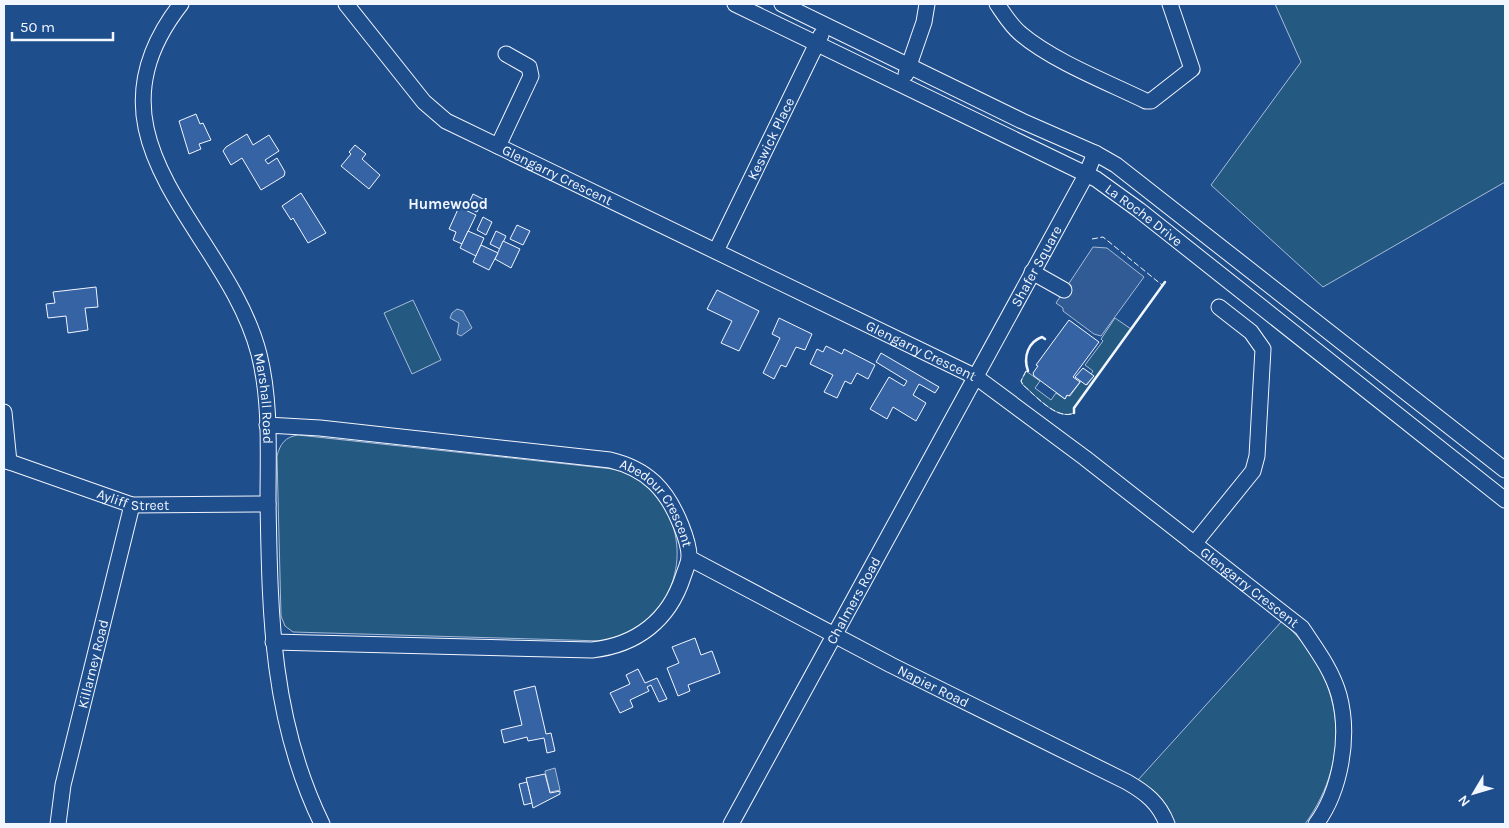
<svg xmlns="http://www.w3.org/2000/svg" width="1509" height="828" viewBox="0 0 1509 828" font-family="Karla,sans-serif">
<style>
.green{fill:#245a82;stroke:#a8bbd7}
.parking{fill:#305b95;stroke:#a8bbd7}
.water{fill:#3b69a3;stroke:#a8bbd7}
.building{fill:#3563a3;stroke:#f2f6ff}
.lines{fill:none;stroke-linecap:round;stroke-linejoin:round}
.minor-casing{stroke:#f2f6ff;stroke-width:17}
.minor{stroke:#1f4e8c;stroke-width:15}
.fence{stroke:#f2f6ff;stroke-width:1;stroke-dasharray:6 2.5;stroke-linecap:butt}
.wall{stroke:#f2f6ff;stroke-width:2.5}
.labels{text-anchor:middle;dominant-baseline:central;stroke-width:4;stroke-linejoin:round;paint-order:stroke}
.street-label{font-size:14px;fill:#f2f6ff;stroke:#1f4e8c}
.neighbourhood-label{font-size:15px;font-weight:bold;fill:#f2f6ff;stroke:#1f4e8c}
</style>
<rect width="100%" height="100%" fill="#1f4e8c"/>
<g class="green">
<path d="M 1275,4 L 1505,4 L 1505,182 L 1323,287 L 1211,185 L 1301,62 Z"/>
<path d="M 413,300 L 441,360 L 412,374 L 384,313 Z"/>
<path d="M 1115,318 L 1131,329 L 1074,408 L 1074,413 C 1057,421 1035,395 1023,385 L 1021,381 L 1026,371 L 1040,381 L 1035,388 L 1051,400 L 1056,393 L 1065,399 L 1067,395 L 1070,396 L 1081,381 L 1087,385 L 1093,376 L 1091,374 L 1093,371 L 1085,365 L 1103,341 L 1101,339 Z"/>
<path d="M 298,435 L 622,470 C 633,476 644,483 653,492 C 694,536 681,607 627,634 C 620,638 610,639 602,641 L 293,632 L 285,626 L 281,616 L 277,456 C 280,444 285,437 298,435 Z"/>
<path d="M 1282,621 C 1344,677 1354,756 1305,824 L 1174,824 C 1169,804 1156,791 1138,780 Z"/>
</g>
<path class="parking" d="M 1093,247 L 1107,248 L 1144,277 L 1101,336 L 1094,334 L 1063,311 L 1063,308 L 1056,303 Z"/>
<g class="water">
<path d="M 457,309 L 463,311 L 472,328 L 461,336 L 457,334 L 459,323 L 450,318 L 452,313 Z"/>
<path d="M 555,768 L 560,790 L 550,792 L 545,771 Z"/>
</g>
<g class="building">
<path d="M 196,114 L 200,124 L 203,123 L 211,140 L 199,144 L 201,149 L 189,154 L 179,121 Z"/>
<path d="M 247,134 L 253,145 L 269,135 L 279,151 L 265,160 L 268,164 L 277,158 L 285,172 L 284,176 L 261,190 L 242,158 L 231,165 L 223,151 L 226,147 Z"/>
<path d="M 355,145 L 366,154 L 362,159 L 380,175 L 369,189 L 341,166 L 351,154 L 349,152 Z"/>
<path d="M 301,193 L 326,233 L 308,243 L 293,218 L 291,220 L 282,206 Z"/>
<path d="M 473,194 L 483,199 L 477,212 L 467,207 Z"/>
<path d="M 459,207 L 476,215 L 462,244 L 453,240 L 456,232 L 449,229 Z"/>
<path d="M 483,217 L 492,222 L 486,235 L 477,230 Z"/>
<path d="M 517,225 L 530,231 L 523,245 L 510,239 Z"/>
<path d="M 468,231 L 484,238 L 476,256 L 460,248 Z"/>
<path d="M 496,231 L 506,236 L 500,249 L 490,244 Z"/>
<path d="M 503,241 L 520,249 L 511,268 L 495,259 Z"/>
<path d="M 481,245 L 498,253 L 489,270 L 473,262 Z"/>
<path d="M 96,287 L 98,307 L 85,308 L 88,330 L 68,333 L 66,316 L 48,318 L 46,304 L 55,303 L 53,292 Z"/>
<path d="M 717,290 L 759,311 L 739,351 L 721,343 L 732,321 L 707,309 Z"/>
<path d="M 779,318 L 812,334 L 805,350 L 796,347 L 786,367 L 781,365 L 774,379 L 763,373 L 780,338 L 772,334 Z"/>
<path d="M 1069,320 L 1099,342 L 1073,377 L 1080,382 L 1069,396 L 1067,395 L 1065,399 L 1034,376 L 1033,373 L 1038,366 L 1036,365 Z"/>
<path d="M 826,346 L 842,354 L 844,349 L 875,365 L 868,379 L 857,373 L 851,384 L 845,381 L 837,398 L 824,392 L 833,375 L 810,364 L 817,349 L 823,352 Z"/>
<path d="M 881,353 L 939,387 L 935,393 L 919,384 L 913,395 L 926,403 L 916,421 L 893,407 L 887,419 L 870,409 L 889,377 L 904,386 L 907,381 L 876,362 Z"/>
<path d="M 1083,368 L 1094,376 L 1086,385 L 1075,377 Z"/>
<path d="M 695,638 L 701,655 L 712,651 L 720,673 L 688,685 L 690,691 L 678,696 L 667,668 L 679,663 L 672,647 Z"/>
<path d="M 638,669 L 645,683 L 657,678 L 667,699 L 659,702 L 651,685 L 647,687 L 649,691 L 630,700 L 633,707 L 620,713 L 610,693 L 630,684 L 626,675 Z"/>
<path d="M 535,686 L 546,734 L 551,733 L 555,751 L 547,753 L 544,738 L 528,741 L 527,737 L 504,743 L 501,730 L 522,725 L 514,691 Z"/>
<path d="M 545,774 L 550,793 L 560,791 L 560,794 L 533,808 L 526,778 Z"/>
<path d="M 527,782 L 532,803 L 524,805 L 519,784 Z"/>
</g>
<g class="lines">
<defs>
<g id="minor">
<path id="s1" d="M 181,4 C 73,142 227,229 259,354 C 271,401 268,453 268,501 C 270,615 271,719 322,824"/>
<path id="s2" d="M 346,4 L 424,102 L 446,121 L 976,377 L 1085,458 L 1302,628 C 1316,649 1332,670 1339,695 C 1350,736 1341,790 1316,824"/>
<path id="s3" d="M 735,4 L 1096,179 L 1139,210 L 1505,500"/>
<path d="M 782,4 L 1022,121 L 1095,153 L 1116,165 L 1505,470"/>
<path d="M 997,4 C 1004,14 1011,26 1021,34 C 1053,61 1107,82 1146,101 L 1151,101 L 1192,69 L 1170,4"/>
<path d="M 906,74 L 924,22 L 927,4"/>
<path d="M 498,146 L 531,76 L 529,67 L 506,54"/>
<path id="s4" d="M 716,251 L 821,35"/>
<path d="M 1032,272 L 1064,290"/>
<path d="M 4,412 L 9,462"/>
<path id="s5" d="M 267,425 L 320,428 L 610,460 C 648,469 667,490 681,525 C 685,535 690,548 689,559 C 688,564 685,571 683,577 C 669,620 637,645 592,650 L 273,642"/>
<path id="s6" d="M 4,460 L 132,505 L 268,504"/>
<path d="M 1194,544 L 1253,471 L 1257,456 L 1263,349 L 1251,332 L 1219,307"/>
<path id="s7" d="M 689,558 L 891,665 L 1127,782 C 1146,793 1159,803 1167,824"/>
<path id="s8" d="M 58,824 L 63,785 L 132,505"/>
<path id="s9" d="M 731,824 L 1086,175 L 1095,153"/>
</g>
</defs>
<use href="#minor" class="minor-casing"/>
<use href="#minor" class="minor"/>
<g class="fence">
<path d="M 1092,239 L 1103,237 L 1162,285"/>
<path d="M 1026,371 L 1021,381 L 1023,385 C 1035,395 1057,421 1074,413"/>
</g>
<g class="wall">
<path d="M 1028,371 C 1023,357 1028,342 1042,337 L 1045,339"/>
<path d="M 1074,413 L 1074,408 L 1165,282"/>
</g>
</g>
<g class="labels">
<g class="street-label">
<text stroke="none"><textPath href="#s4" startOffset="125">Keswick Place</textPath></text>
<text stroke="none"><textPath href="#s2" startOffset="278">Glengarry Crescent</textPath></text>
<text stroke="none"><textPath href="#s3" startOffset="461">La Roche Drive</textPath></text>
<text stroke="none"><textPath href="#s9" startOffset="636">Shafer Square</textPath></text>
<text stroke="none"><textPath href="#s2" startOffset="682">Glengarry Crescent</textPath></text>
<text stroke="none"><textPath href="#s1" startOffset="432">Marshall Road</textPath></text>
<text stroke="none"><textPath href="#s6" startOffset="136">Ayliff Street</textPath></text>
<text stroke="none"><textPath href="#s5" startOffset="412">Abedour Crescent</textPath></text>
<text stroke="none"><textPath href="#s2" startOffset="1088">Glengarry Crescent</textPath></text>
<text stroke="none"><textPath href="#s9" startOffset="255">Chalmers Road</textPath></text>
<text stroke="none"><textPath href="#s8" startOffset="164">Killarney Road</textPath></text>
<text stroke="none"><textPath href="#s7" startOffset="276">Napier Road</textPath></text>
</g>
<g class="neighbourhood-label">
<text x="448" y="204">Humewood</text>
</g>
</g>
<rect width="1509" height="828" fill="none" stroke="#f2f6ff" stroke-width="10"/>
<g transform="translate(1474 793) rotate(232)" stroke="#1f4e8c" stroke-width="4" paint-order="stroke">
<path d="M0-4L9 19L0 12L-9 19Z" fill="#f2f6ff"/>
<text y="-8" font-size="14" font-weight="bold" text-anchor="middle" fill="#f2f6ff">N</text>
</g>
<path d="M12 32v8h101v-8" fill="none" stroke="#f2f6ff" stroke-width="2.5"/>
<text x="20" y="32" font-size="15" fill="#f2f6ff" stroke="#1f4e8c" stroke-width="4" paint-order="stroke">50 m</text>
</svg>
